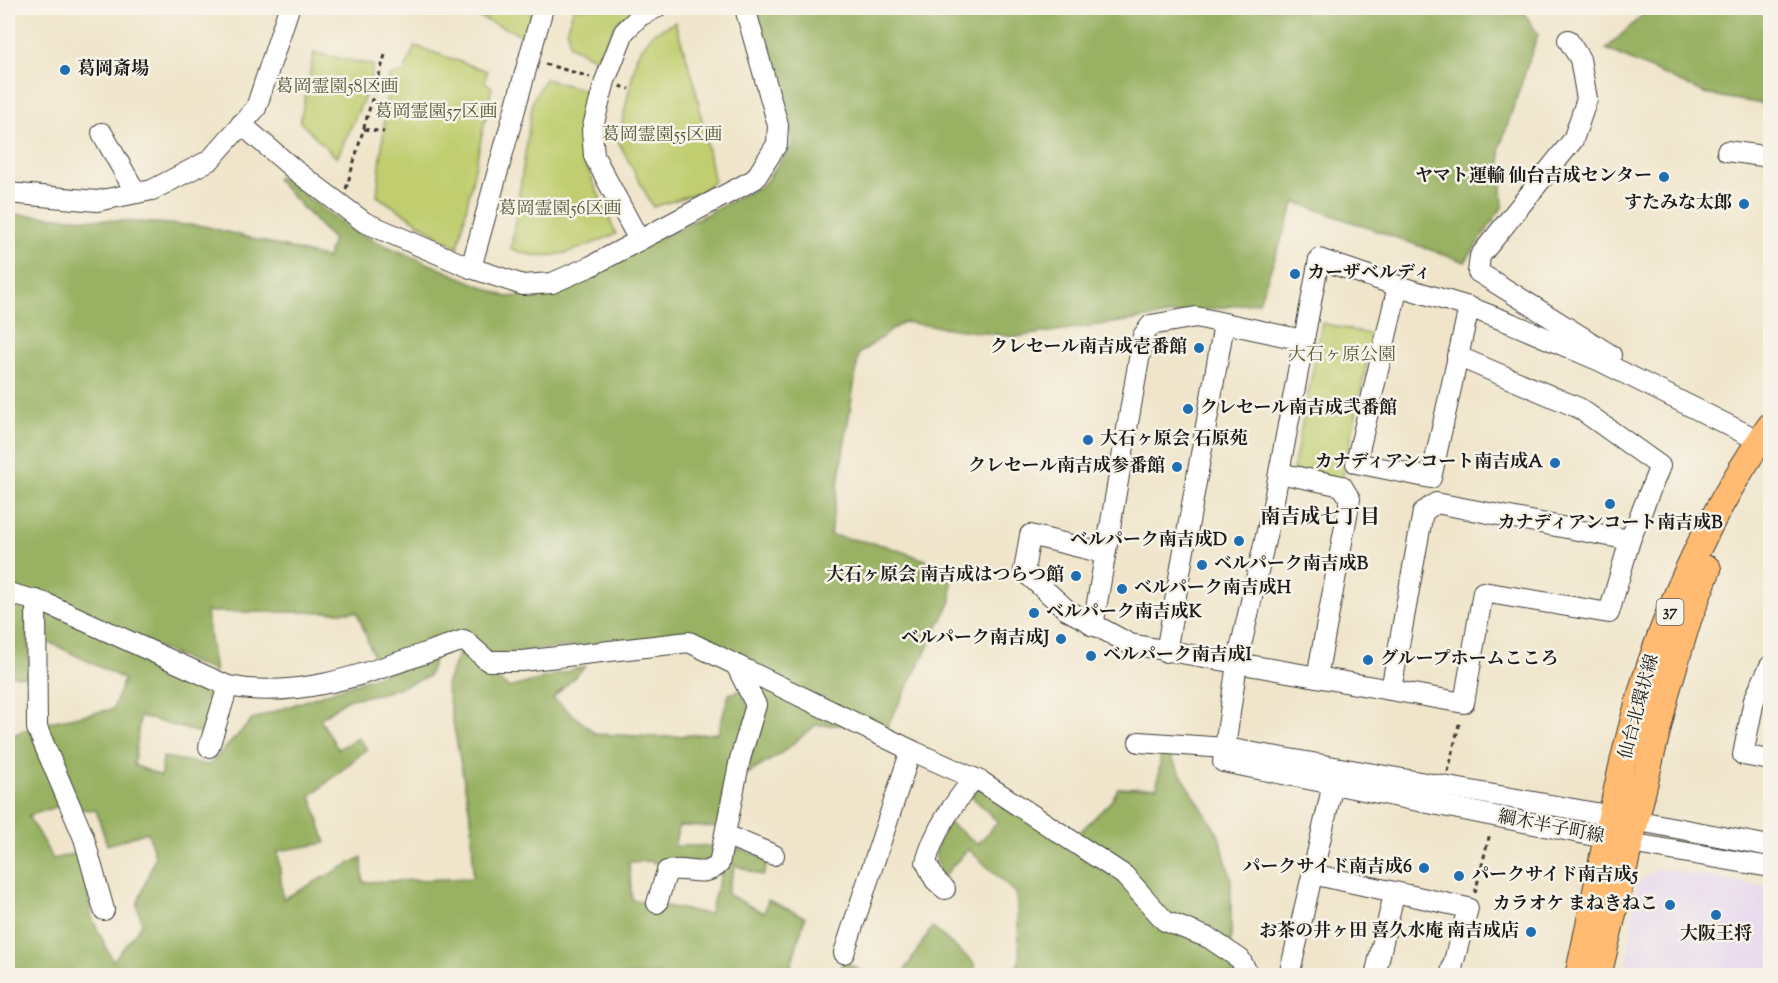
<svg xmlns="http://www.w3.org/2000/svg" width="1778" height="983" viewBox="0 0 1778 983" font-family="'Sorts Mill Goudy','Noto Serif JP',serif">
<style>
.built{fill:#e4d3f1}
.green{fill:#c0ce70;stroke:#6e7546;stroke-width:1.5}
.forest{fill:#98b162;stroke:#5a663f;stroke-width:1.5}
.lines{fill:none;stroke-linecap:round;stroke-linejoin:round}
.minor-casing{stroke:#3c3a36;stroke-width:22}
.major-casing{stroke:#3c3a36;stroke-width:28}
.path{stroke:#3c3a36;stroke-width:3;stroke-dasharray:4.5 4.5;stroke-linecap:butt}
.minor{stroke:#fff;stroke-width:20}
.major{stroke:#ffbb71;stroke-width:26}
.poi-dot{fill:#1f6fb2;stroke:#f7f3e8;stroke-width:2}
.labels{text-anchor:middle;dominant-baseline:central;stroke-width:5;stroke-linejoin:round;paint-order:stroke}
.shield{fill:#f7f3e8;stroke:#5e5c59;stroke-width:1.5}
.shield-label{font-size:16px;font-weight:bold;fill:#1c1c1c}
.poi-label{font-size:18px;font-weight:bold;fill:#1c1c1c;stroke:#f7f3e8;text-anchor:end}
.park-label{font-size:18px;fill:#555a39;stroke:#f7f3e8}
.street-label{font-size:18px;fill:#1c1c1c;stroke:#f7f3e8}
.neighbourhood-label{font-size:20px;font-weight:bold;fill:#1c1c1c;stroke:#f7f3e8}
</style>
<rect width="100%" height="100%" fill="#f7f3e8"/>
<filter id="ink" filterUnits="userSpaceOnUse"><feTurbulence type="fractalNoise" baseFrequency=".0167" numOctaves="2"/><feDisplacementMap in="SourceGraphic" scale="12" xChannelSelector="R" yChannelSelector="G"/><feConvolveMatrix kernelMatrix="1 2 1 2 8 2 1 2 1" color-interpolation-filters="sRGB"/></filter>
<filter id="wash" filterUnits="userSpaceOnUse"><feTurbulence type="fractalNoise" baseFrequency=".008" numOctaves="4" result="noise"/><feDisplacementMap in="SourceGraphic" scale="24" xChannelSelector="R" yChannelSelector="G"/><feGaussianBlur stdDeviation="1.35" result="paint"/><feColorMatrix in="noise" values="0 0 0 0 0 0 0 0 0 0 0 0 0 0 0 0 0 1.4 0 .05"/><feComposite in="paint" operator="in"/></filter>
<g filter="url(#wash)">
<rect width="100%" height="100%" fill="#f0e5ca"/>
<path class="built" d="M 1658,868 L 1770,888 L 1770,975 L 1626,975 L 1636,884 Z"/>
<g class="green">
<path d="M 457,8 L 533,8 L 526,37 Z"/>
<path d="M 574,8 L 639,8 L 618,21 L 596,59 L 570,46 L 567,28 Z"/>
<path d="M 675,22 L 694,81 L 714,181 L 701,192 L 653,207 L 618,141 L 637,55 L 652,34 Z"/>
<path d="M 415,46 L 487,71 L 485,82 L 492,87 L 458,248 L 377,196 L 389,76 L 404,72 Z"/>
<path d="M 314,53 L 373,65 L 370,85 L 337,158 L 300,122 Z"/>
<path d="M 545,79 L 589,91 L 580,124 L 581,154 L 616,234 C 579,249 551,265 511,249 L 533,100 Z"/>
<path d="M 1322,323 L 1373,335 L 1342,480 L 1293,470 Z"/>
</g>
<g class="forest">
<path d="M 757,8 L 1521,8 L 1538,34 L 1500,147 L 1503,206 L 1465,262 L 1295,202 L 1259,302 L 1015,337 L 903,322 L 859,354 L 830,535 L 883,545 L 952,569 L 951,601 L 886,729 L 688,636 L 491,654 L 471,635 L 375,660 L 357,612 L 206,612 L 215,672 L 8,584 L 8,214 L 204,226 L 327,258 L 333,240 L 276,179 L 279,176 L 354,232 L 507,297 L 553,293 L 763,185 L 793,144 Z"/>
<path d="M 1650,8 L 1770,8 L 1770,105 L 1709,95 L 1606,49 Z"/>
<path d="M 8,601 L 27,608 L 30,677 L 8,675 Z"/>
<path d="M 45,610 L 219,688 L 206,735 L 140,716 L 134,765 L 161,776 L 163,757 L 209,765 L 253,719 L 436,655 L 428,677 L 383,693 L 346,700 L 320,719 L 338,749 L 358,738 L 367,749 L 311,796 L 326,843 L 278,851 L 283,899 L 362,857 L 363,882 L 473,878 L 472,825 L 446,684 L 460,650 L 509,688 L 586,666 L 553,698 L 596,734 L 662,737 L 718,733 L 729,694 L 742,690 L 749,710 L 721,827 L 679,826 L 674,846 L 716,846 L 714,860 L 665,866 L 649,861 L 629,862 L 632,900 L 709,914 L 730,846 L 769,859 L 763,876 L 735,865 L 727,894 L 764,913 L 768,900 L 805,917 L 790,969 L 799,975 L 8,976 L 8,737 L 30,728 L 61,805 L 28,816 L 53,859 L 81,852 L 92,918 L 113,961 L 142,924 L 137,905 L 155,857 L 148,832 L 107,845 L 96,810 L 78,809 L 45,723 L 113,709 L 124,679 L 43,639 Z"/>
<path d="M 742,670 L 847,725 L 816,725 L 779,755 L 746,775 L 761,713 Z"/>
<path d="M 1161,753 L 1170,756 L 1219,836 L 1231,878 L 1231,943 L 1167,917 L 1075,837 L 1112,800 L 1118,788 L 1157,787 Z"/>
<path d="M 978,785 L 1208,943 L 1232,962 L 1240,975 L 1013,975 L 1020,959 L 1016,893 L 968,849 L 943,877 C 929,855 937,843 948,822 L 978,844 L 998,822 L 971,796 Z"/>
<path d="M 932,927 L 974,963 L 977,975 L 902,975 Z"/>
<path d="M 844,961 L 860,970 L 857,975 L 837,976 Z"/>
</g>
</g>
<g filter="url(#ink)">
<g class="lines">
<defs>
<g id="minor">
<path d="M 1568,40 L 1580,59 L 1587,99 L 1573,140 L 1480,256 L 1478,272 L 1611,355"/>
<path d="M 241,124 L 296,171 L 364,222 L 471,268 L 523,285 L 552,283 L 591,266 L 755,179 L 777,144 L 778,125 L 745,8"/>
<path d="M 102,133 L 136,193"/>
<path d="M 1727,151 L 1770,157"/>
<path d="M 8,193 L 97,201 L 152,190 L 210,160 L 256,108 L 289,8"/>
<path d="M 639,240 L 594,156 L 592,130 L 605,81 L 624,32 L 640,16 L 656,8"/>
<path d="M 471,268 L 543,8"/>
<path d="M 1398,286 L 1356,463 L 1431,478 L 1469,307"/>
<path d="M 1760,441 L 1600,361 L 1513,324 L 1469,307 L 1398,286 L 1319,259 L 1273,505 L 1237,663 L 1223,762 L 1630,843 L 1770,867"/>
<path d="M 1279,473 L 1342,486 L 1350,499 L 1317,677"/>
<path d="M 1104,553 L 1030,535 L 1024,571 L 1067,610 L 1130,644 L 1464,703 L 1483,592 L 1609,613 L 1630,540 L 1660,466 L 1579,408 L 1457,356"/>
<path d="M 8,593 L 45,603 L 228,686 C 308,702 389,664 464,640 L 488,661 L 522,661 L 689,642 L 915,752 L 982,782 L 1124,875 L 1165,921 L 1209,938 L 1240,959 L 1249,976"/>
<path d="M 36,600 L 37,728 L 84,838 L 104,910"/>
<path d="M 1093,626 L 1143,336 L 1151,325 L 1196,317 L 1303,340"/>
<path d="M 1166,652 L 1224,324"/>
<path d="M 1770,666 L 1754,700 L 1743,755 L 1770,760"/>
<path d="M 1391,690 L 1423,512 L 1436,503 L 1630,540"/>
<path d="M 1139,742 L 1226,748 L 1613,816 L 1770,846"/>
<path d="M 209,747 L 228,686"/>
<path d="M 725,835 L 774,855"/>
<path d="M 1312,874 L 1468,908 L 1450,976"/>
<path d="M 945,889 L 935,880 L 926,862 C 935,829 953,805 974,778"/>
<path d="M 657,903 L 667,871 C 685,865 703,880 719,864 L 740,759 L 756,705 L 736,665"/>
<path d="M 844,953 L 911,750"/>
<path d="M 1289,976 L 1336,771"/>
<path d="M 1375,976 L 1394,894"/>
</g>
<g id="major">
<path d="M 1578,976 C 1601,876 1616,772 1647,674 C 1676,587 1717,501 1770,426"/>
<path d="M 1598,976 L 1667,690 L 1688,620 L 1708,569"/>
</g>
</defs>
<use href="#minor" class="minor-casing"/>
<use href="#major" class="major-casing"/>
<g class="path">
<path d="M 545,64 L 590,77"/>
<path d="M 620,86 L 630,89"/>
<path d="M 364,129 L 384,132"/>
<path d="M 346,189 L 385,55"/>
<path d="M 1448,772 L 1460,720"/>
<path d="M 1475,893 L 1490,833"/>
</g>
<use href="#minor" class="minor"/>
<use href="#major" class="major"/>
</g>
</g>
<g class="poi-dot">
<circle cx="65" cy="70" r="6"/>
<circle cx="1664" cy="177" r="6"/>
<circle cx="1744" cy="204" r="6"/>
<circle cx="1295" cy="274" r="6"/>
<circle cx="1199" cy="348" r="6"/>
<circle cx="1188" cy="409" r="6"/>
<circle cx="1088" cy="440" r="6"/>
<circle cx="1555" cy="463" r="6"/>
<circle cx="1177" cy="467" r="6"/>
<circle cx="1610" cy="504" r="6"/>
<circle cx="1239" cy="541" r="6"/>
<circle cx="1202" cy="565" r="6"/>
<circle cx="1076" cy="576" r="6"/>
<circle cx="1122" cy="589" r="6"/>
<circle cx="1034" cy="613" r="6"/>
<circle cx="1061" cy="639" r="6"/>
<circle cx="1091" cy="656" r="6"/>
<circle cx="1368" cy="660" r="6"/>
<circle cx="1424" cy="868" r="6"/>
<circle cx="1459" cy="876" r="6"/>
<circle cx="1670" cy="905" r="6"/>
<circle cx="1716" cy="915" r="6"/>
<circle cx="1531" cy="932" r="6"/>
</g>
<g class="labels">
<rect class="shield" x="1656.5" y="599" width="27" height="26" rx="4.5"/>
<g class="shield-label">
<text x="1670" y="612">37</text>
</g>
<g class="poi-label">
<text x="77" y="70" text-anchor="start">葛岡斎場</text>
<text x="1652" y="177">ヤマト運輸 仙台吉成センター</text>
<text x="1732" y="204">すたみな太郎</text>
<text x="1307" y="274" text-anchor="start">カーザベルディ</text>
<text x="1187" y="348">クレセール南吉成壱番館</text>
<text x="1200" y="409" text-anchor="start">クレセール南吉成弐番館</text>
<text x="1100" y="440" text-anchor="start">大石ヶ原会 石原苑</text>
<text x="1543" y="463">カナディアンコート南吉成A</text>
<text x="1165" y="467">クレセール南吉成参番館</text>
<text x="1610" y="524" text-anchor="middle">カナディアンコート南吉成B</text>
<text x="1227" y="541">ベルパーク南吉成D</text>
<text x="1214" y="565" text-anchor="start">ベルパーク南吉成B</text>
<text x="1064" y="576">大石ヶ原会 南吉成はつらつ館</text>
<text x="1134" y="589" text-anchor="start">ベルパーク南吉成H</text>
<text x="1046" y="613" text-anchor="start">ベルパーク南吉成K</text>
<text x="1049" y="639">ベルパーク南吉成J</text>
<text x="1103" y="656" text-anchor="start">ベルパーク南吉成I</text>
<text x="1380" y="660" text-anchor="start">グループホームこころ</text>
<text x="1412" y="868">パークサイド南吉成6</text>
<text x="1471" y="876" text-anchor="start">パークサイド南吉成5</text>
<text x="1658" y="905">カラオケ まねきねこ</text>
<text x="1519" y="932">お茶の井ヶ田 喜久水庵 南吉成店</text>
<text x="1716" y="935" text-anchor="middle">大阪王将</text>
</g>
<g class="park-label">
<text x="337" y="88">葛岡霊園58区画</text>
<text x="436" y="113">葛岡霊園57区画</text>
<text x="662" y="136">葛岡霊園55区画</text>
<text x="560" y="210">葛岡霊園56区画</text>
<text x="1342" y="356">大石ヶ原公園</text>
</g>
<g class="street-label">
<text transform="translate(1640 707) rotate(-75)">仙台北環状線</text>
<text transform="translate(1551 828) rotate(11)">綱木半子町線</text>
</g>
<g class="neighbourhood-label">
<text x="1320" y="518">南吉成七丁目</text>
</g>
</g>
<rect width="1778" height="983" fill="none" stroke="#f7f3e8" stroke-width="30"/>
</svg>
